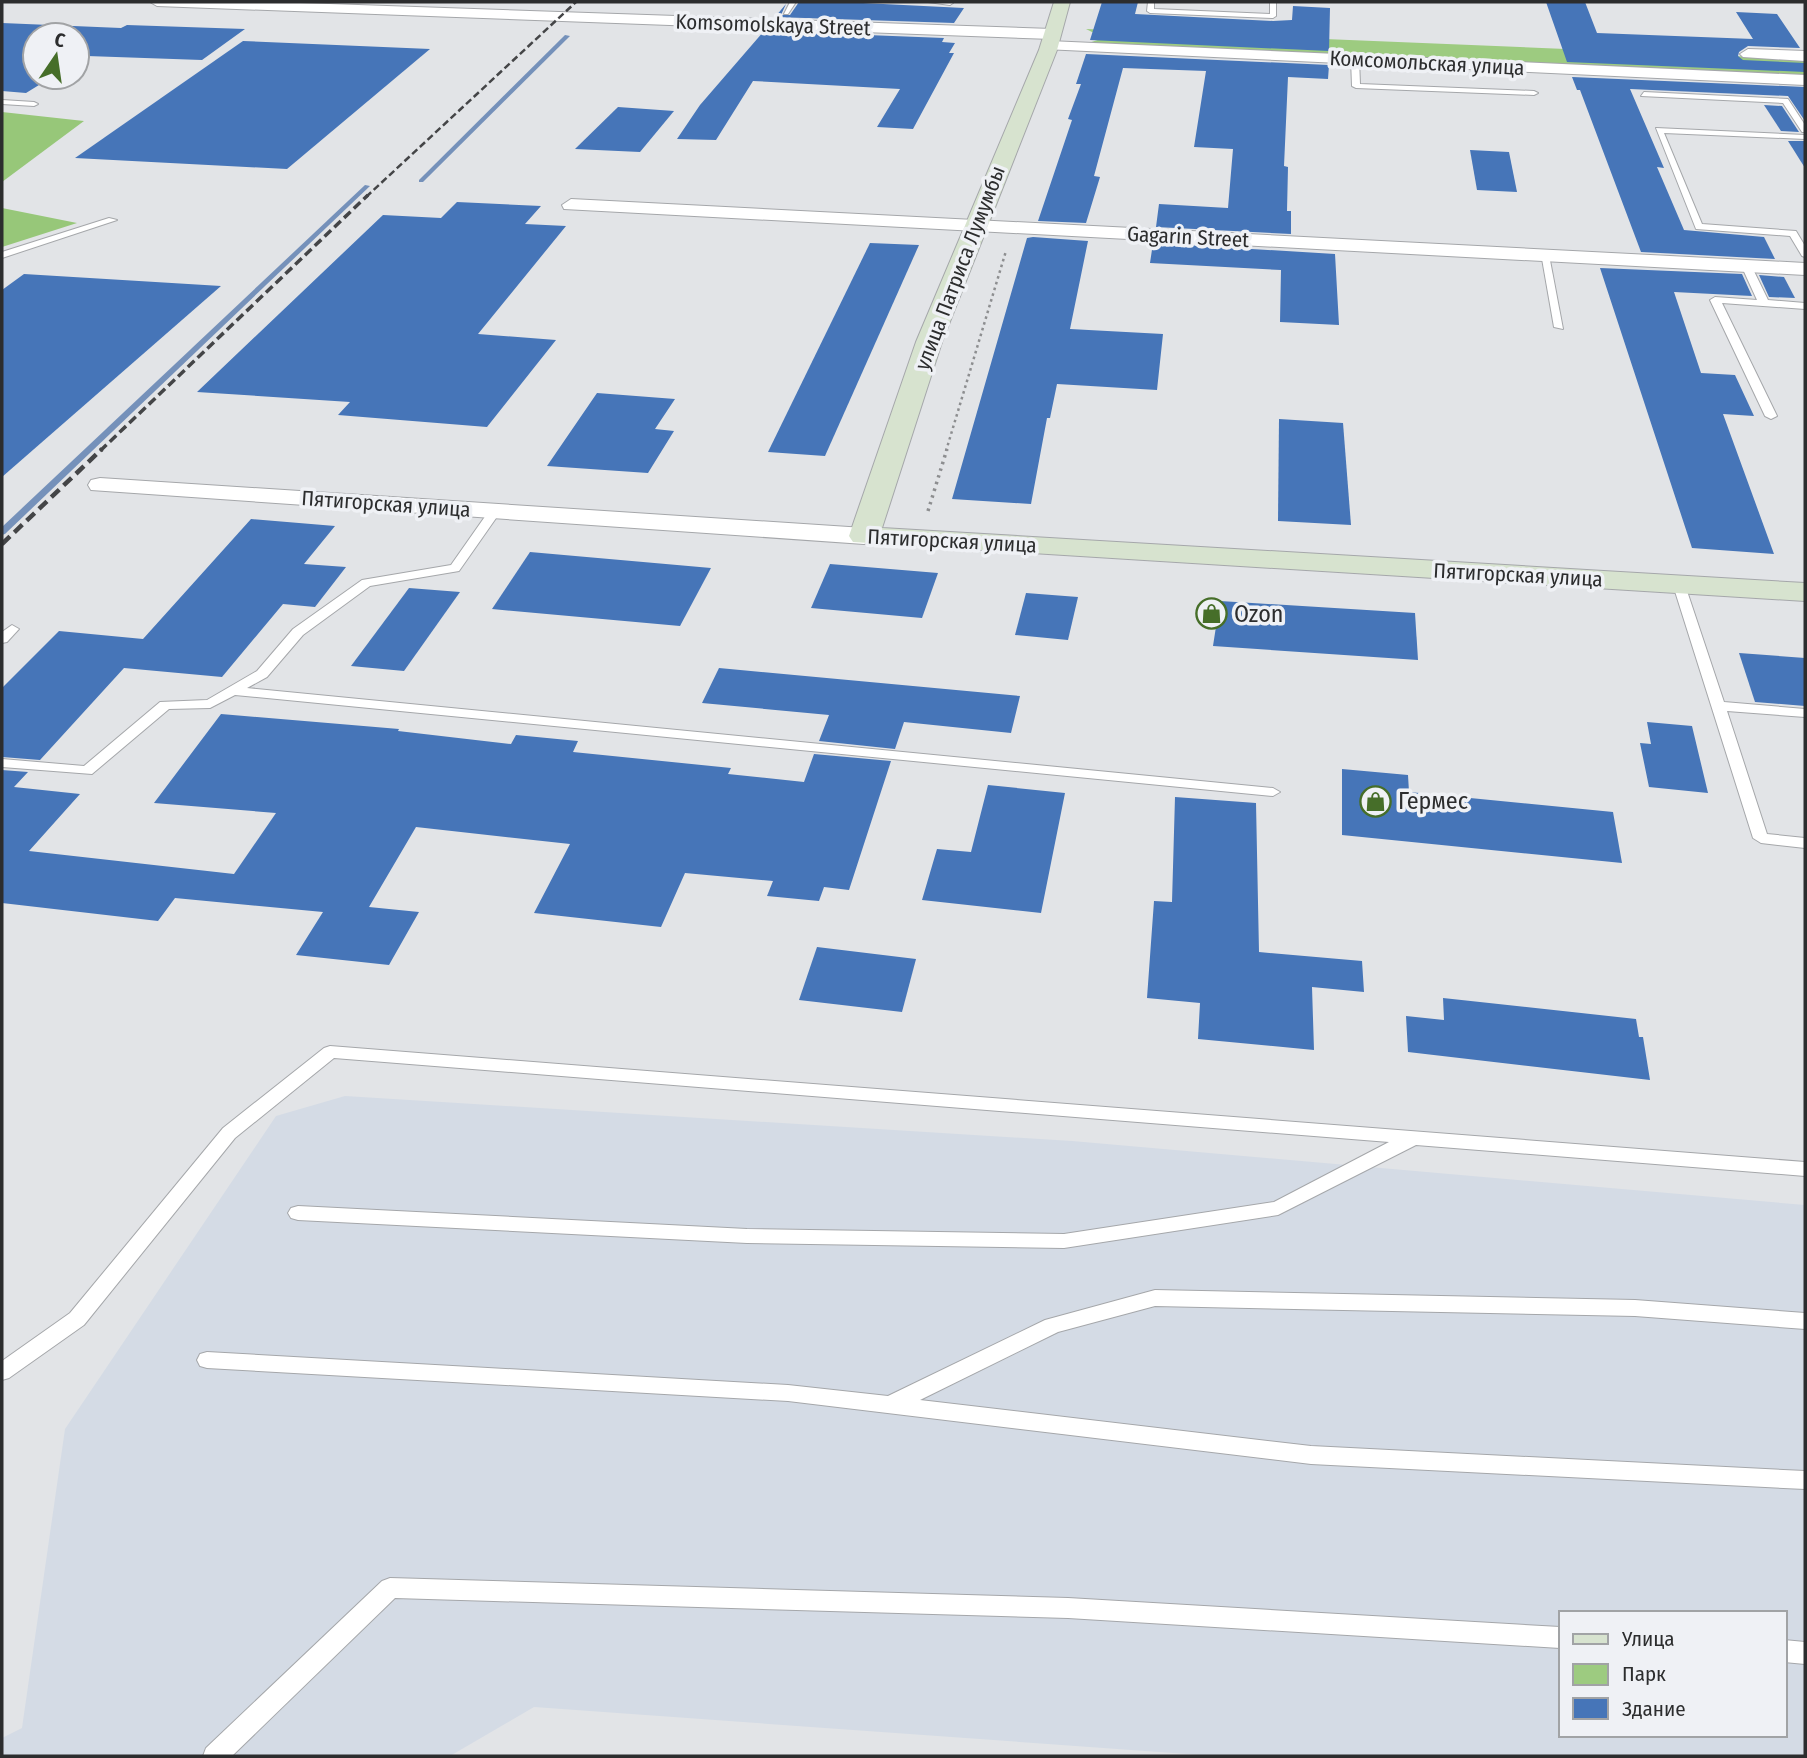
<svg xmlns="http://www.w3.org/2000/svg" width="1807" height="1758" viewBox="0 0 1807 1758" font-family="'Fira Sans Condensed',sans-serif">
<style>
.built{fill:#d4dbe5;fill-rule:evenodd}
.green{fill:#9dcb80}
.forest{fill:#97c779}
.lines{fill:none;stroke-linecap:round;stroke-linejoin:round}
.stream{fill:#7591ba;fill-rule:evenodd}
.building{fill:#4675b8}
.lane-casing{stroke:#a5a7aa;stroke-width:2}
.street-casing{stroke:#a5a7aa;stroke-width:2}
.secondary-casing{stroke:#a5a7aa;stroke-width:2}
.path-far1{stroke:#8d8e90;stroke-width:2.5;stroke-dasharray:2.5 3.5;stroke-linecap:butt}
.path{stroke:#8d8e90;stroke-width:3.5;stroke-dasharray:2.5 4.5;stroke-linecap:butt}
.lane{fill:#fff;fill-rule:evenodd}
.street{fill:#fff;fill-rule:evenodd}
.secondary{fill:#d7e3cf;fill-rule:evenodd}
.rail-far2{stroke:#444547;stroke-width:2.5;stroke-dasharray:7 3.5;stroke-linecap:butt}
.rail-far1{stroke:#444547;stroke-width:3.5;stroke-dasharray:9 4.5;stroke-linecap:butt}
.rail{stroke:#444547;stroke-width:4.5;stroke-dasharray:11 6;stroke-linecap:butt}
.labels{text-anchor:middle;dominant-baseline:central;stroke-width:7;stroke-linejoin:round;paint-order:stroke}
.far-street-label{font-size:21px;fill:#2c2d2e;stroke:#eff1f5}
.poi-label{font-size:24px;fill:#2c2d2e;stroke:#eff1f5;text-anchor:start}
</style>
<rect width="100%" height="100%" fill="#e2e4e7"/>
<path class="built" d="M 345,1096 L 1072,1141 L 1805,1205 L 1805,1756 L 1215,1756 L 534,1707 L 450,1756 L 2,1756 L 2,1738 L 22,1728 L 65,1429 L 276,1116 ZM 1560,1613 L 1784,1613 L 1784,1735 L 1560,1735 Z"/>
<path class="green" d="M 1086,29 L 1805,59 L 1805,77 L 1082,45 L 1104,38 Z"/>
<g class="forest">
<path d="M 2,112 L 84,121 L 2,182 Z"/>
<path d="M 2,208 L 77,223 L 2,247 Z"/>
</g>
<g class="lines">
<g class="stream">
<path d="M 565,35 L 570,36 L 423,182 L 419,182 L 419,180 Z"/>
<path d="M 365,185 L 370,186 L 5,534 L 2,535 L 2,527 Z"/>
</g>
</g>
<g class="building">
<path d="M 799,2 L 843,2 L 964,8 L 954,23 L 775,17 L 786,4 L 781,15 L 790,15 Z"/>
<path d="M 1102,2 L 1138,2 L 1135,14 L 1273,21 L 1292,20 L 1293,6 L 1330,8 L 1329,51 L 1090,40 Z"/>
<path d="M 1546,2 L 1585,2 L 1597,33 L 1753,39 L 1736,12 L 1777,14 L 1800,48 L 1748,46 L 1739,52 L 1738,56 L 1743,60 L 1805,63 L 1805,72 L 1567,62 Z"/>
<path d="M 2,23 L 121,28 L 127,25 L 245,29 L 202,60 L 87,56 L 77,62 L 77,35 L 35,35 L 35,77 L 52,77 L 26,93 L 2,91 Z"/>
<path d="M 764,31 L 944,38 L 942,42 L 955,43 L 949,53 L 954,53 L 913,129 L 877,127 L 900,89 L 753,81 L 716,140 L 677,139 L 700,105 Z"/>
<path d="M 243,41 L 430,49 L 287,169 L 75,158 Z"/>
<path d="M 1086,54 L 1329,65 L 1328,79 L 1288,77 L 1284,166 L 1288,167 L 1287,211 L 1291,211 L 1291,234 L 1156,227 L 1159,204 L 1228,208 L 1233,149 L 1194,147 L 1206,71 L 1123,68 L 1094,176 L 1100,177 L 1086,223 L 1038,221 L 1072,120 L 1068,119 L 1081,84 L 1076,84 Z"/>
<path d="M 1572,77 L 1805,87 L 1805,121 L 1788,96 L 1630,89 L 1664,168 L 1657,167 L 1684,230 L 1764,237 L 1775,259 L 1641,252 L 1580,90 L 1577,90 Z"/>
<path d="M 1764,105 L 1782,106 L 1799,132 L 1781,131 Z"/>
<path d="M 618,107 L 674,111 L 640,152 L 575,149 Z"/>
<path d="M 1788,141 L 1805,141 L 1805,168 Z"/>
<path d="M 1470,150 L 1509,152 L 1517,192 L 1477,190 Z"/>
<path d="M 457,202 L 541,206 L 525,224 L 566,226 L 478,334 L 556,340 L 487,427 L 338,415 L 350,402 L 197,392 L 383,215 L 441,218 Z"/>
<path d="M 1033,237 L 1088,241 L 1070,329 L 1163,334 L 1157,390 L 1057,384 L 1050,418 L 1047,418 L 1031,504 L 952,499 L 1027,238 Z"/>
<path d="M 870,243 L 919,245 L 825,456 L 768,452 Z"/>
<path d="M 1153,243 L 1335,254 L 1339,325 L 1280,322 L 1281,270 L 1150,263 Z"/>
<path d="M 1600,268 L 1742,274 L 1752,296 L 1674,292 L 1701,373 L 1735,375 L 1754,416 L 1723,414 L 1774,554 L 1692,548 Z"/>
<path d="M 24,274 L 221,286 L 2,477 L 2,290 Z"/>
<path d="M 1759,275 L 1784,277 L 1795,298 L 1769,297 Z"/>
<path d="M 597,393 L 675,399 L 655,429 L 674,431 L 648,473 L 547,466 Z"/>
<path d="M 1279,419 L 1343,423 L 1351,525 L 1278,521 Z"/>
<path d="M 251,519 L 335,526 L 304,564 L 346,567 L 315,607 L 283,604 L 222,677 L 124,668 L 40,760 L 2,757 L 2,688 L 59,631 L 143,639 Z"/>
<path d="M 530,552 L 711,568 L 680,626 L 492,609 Z"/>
<path d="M 830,564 L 938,573 L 922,618 L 811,608 Z"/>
<path d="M 409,588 L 460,592 L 404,671 L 351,666 Z"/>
<path d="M 1026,593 L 1078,597 L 1068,640 L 1015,635 Z"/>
<path d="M 1220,601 L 1415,613 L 1418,660 L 1213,646 Z"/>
<path d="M 1739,653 L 1805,658 L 1805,706 L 1755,702 Z"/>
<path d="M 719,668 L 1020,696 L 1011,733 L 904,722 L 895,749 L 819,741 L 829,715 L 702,703 Z"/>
<path d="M 221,714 L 399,729 L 398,731 L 511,744 L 516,735 L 578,741 L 573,752 L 731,768 L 728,774 L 804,782 L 814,754 L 891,761 L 849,890 L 824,887 L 819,901 L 767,896 L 773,881 L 685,873 L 661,927 L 534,913 L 570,844 L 416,827 L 369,907 L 419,912 L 389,965 L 296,955 L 323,912 L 175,898 L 158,921 L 2,903 L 2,770 L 28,772 L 14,787 L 80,794 L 29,851 L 234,874 L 276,813 L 154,803 Z"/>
<path d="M 1647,722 L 1692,726 L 1708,793 L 1649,787 L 1640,743 L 1651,744 Z"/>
<path d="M 1342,769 L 1408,775 L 1409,792 L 1613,812 L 1622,863 L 1342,835 Z"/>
<path d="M 988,785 L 1065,793 L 1041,913 L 922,900 L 937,849 L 971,852 Z"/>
<path d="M 1175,797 L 1256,803 L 1259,952 L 1362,961 L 1364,992 L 1312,987 L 1314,1050 L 1198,1039 L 1200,1003 L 1147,998 L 1154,901 L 1172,902 Z"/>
<path d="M 817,947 L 916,959 L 902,1012 L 799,1000 Z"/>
<path d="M 1443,998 L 1636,1019 L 1639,1037 L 1643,1037 L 1650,1080 L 1408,1052 L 1406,1016 L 1444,1020 Z"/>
</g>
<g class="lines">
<defs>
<g id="lane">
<path d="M 790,2 L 796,2 L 788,14 L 784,14 Z"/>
<path d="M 928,2 L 953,2 L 953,3 L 950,5 Z"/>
<path d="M 1148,2 L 1154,2 L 1154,9 L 1270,14 L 1270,2 L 1276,2 L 1276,16 L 1273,18 L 1150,13 L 1147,11 Z"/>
<path d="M 1355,57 L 1359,59 L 1360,84 L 1534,91 L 1538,93 L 1534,95 L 1356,88 L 1352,86 L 1351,59 Z"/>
<path d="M 1644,92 L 1788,99 L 1805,125 L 1805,132 L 1802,132 L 1783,103 L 1641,96 Z"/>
<path d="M 2,100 L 34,102 L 38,104 L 34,106 L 2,104 Z"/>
<path d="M 1656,128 L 1805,135 L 1805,139 L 1664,133 L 1702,224 L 1796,231 L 1805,246 L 1805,257 L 1802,256 L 1790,236 L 1696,229 Z"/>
<path d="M 109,218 L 117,220 L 2,258 L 2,252 Z"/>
<path d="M 1541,253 L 1549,255 L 1563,329 L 1554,327 Z"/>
<path d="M 1746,262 L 1751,265 L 1768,300 L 1805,303 L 1805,309 L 1722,303 L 1777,416 L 1771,419 L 1765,416 L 1710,300 L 1715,297 L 1757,300 L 1741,265 Z"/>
<path d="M 495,507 L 501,511 L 459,571 L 370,586 L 303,635 L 267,677 L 247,688 L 1273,788 L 1280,792 L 1273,796 L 235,695 L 210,708 L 169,709 L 92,774 L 2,767 L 2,759 L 84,766 L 160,702 L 207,700 L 257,671 L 293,629 L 362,580 L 451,565 L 491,508 Z"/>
<path d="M 1679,581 L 1685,585 L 1724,702 L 1805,709 L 1805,717 L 1727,711 L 1767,834 L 1805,838 L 1805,848 L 1761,843 L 1753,838 L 1673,585 Z"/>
<path d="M 12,625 L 19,629 L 7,642 L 2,643 L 2,632 Z"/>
<path d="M 330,1046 L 1805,1162 L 1805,1176 L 1416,1145 L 1278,1215 L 1064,1248 L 747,1243 L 298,1220 L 291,1218 L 288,1213 L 291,1208 L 298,1206 L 747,1229 L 1064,1234 L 1274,1202 L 1389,1142 L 334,1058 L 235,1138 L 84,1325 L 9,1378 L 2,1380 L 2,1361 L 70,1313 L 223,1128 L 324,1048 Z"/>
<path d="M 1155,1290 L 1635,1300 L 1805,1313 L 1805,1329 L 1635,1316 L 1155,1306 L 1058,1332 L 920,1400 L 1311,1446 L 1805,1471 L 1805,1489 L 1311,1464 L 788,1401 L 207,1368 L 200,1366 L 197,1360 L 200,1354 L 207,1352 L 788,1385 L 888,1396 L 1045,1320 Z"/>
<path d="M 390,1578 L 1068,1598 L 1560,1627 L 1560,1648 L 1068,1618 L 395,1598 L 232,1756 L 203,1756 L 206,1748 L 382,1581 Z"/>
<path d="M 1784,1640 L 1805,1642 L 1805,1664 L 1784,1662 Z"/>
</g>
<g id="street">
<path d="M 150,2 L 271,2 L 1052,29 L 1060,34 L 1052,39 L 157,6 Z"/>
<path d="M 1049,41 L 1805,75 L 1805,85 L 1044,49 L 1041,46 L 1044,43 Z"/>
<path d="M 1748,49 L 1805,51 L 1805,61 L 1743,57 L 1740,54 Z"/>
<path d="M 571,199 L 1805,263 L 1805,275 L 564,209 L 562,205 Z"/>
<path d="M 100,478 L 864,528 L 873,531 L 877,536 L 873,541 L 864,544 L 91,490 L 88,485 L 91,480 Z"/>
</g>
<path id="secondary" d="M 1054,2 L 1070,2 L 1057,50 L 942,342 L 882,528 L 1805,583 L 1805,601 L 853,542 L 849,536 L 916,342 L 1039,50 Z"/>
</defs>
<use href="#lane" class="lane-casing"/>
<use href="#street" class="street-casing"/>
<use href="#secondary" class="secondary-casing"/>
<path class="path-far1" d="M 946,451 L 1006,251"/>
<path class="path" d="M 928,511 L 947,449"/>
<use href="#lane" class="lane"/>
<use href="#street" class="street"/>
<use href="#secondary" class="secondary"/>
<path class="rail-far2" d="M 366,197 L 576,2"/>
<path class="rail-far1" d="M 100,451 L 368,195"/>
<path class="rail" d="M 2,544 L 102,449"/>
</g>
<defs>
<symbol id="shop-ring" viewBox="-11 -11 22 22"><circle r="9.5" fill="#eff1f5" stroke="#466e29" stroke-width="1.5"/><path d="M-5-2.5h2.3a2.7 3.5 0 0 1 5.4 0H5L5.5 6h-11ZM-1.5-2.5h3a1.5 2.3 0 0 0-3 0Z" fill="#466e29"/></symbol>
</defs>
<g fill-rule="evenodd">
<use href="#shop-ring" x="1194" y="596" width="35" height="35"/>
<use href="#shop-ring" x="1358" y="784" width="35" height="35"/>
</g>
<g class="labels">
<g class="far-street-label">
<text transform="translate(773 25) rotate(2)">Komsomolskaya Street</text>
<text transform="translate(1427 63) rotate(3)">Комсомольская улица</text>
<text transform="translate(1188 237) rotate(3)">Gagarin Street</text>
<text transform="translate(960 268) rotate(-69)">улица Патриса Лумумбы</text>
<text transform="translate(386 504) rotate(4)">Пятигорская улица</text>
<text transform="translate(952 541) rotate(3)">Пятигорская улица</text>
<text transform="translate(1518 575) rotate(3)">Пятигорская улица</text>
</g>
<g class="poi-label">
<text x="1234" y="614">Ozon</text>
<text x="1398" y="801">Гермес</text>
</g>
</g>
<rect width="1807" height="1758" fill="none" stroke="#2c2d2e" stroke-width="7"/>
<rect x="1559" y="1611" width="228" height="126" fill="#eff1f5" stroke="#a1a3a5" stroke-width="2"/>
<rect x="1573" y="1634" width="35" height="10" fill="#d7e3cf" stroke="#a1a3a5" stroke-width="2"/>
<text x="1622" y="1646" font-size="21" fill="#2c2d2e">Улица</text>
<rect x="1573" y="1664" width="35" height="21" fill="#9dcb80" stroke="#a1a3a5" stroke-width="2"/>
<text x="1622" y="1681" font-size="21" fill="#2c2d2e">Парк</text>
<rect x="1573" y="1698" width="35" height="21" fill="#4675b8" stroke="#a1a3a5" stroke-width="2"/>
<text x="1622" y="1716" font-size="21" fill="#2c2d2e">Здание</text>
<g transform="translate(56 56) rotate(13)"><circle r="33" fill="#eff1f5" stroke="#a1a3a5" stroke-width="2"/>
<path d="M0-5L12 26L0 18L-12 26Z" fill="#466e29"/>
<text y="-10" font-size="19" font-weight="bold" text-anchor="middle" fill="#2c2d2e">С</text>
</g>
</svg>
